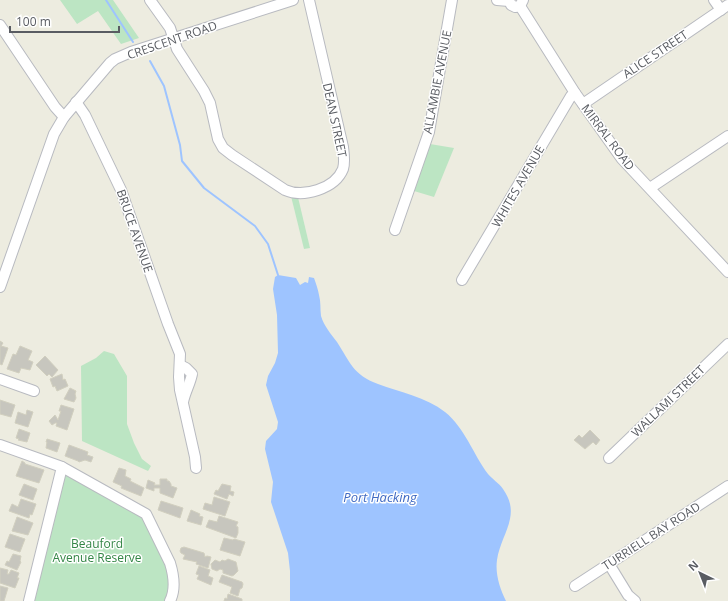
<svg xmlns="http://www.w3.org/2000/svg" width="728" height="601" viewBox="0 0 728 601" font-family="'Open Sans',sans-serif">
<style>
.green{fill:#bce5c3}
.water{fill:#9ec4ff}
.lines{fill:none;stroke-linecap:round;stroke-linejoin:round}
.stream{stroke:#9ec4ff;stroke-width:2}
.building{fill:#c7c6be;stroke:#d1cfbf}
.minor-casing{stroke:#b8bac0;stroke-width:12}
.minor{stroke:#fff;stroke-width:10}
.labels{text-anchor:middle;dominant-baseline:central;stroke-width:3;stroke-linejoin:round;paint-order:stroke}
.street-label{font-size:12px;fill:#595c62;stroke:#fff}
.park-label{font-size:12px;fill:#348646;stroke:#fff}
.water-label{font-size:13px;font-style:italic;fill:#406ac3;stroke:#fff}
</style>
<rect width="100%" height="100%" fill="#edece0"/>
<g class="green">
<path d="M 60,0 L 113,0 L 139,38 L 121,44 L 98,11 L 77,24 Z"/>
<path d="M 430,144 L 454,148 L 434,197 L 414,191 Z"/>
<path d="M 290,192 L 297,193 L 310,248 L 304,249 Z"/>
<path d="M 104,351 L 114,354 L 127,376 L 127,424 L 134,443 L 142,459 L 151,466 L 148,471 L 82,441 L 81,366 L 96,358 Z"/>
<path d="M 70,475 L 146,518 L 167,563 L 171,581 L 168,601 L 33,601 L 62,477 Z"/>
</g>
<path class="water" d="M 278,275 L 296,278 L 300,285 L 305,282 L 308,283 L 309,277 L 314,278 C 316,284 318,289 319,295 C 321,302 320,309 321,316 C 324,326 331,334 337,342 C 350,362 353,375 378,384 C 400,392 426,397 445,412 C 465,428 473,454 488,474 C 492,479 499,483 503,489 C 522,516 501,533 497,560 C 495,574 500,589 506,601 L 290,601 L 290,571 L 288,553 L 271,502 L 273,482 L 265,449 L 266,441 L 277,429 L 278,422 L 266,385 L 268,376 L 275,363 L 278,353 L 277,315 L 273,289 L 275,277 Z"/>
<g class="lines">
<g class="stream">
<path d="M 106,0 L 133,42"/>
<path d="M 150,61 L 164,86 L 180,145 L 182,161 L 204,188 L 255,226 L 268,244 L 278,275"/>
</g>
</g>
<g class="building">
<path d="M 0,341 L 3,343 L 1,346 L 8,348 L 2,365 L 0,364 Z"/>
<path d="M 20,346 L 32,351 L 28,360 L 33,362 L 30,370 L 21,368 L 19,373 L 7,369 L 13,354 L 16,355 Z"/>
<path d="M 45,356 L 58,370 L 52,377 L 49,374 L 47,376 L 36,365 Z"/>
<path d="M 62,374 L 63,380 L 65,379 L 68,386 L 57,391 L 55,386 L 53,387 L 50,379 Z"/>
<path d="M 70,388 L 76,391 L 75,394 L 76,398 L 74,402 L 64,399 Z"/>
<path d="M 0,400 L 15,405 L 11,417 L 0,414 Z"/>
<path d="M 61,405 L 74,409 L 67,430 L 56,426 L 57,423 L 55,423 L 52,425 L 49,421 L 55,415 L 58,420 L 61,411 L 59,411 Z"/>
<path d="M 27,410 L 33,412 L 28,427 L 15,423 L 18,412 L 26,415 Z"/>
<path d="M 19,429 L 30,433 L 27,442 L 18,440 L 19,439 L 16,438 Z"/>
<path d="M 590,430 L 600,440 L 596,445 L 593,442 L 585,449 L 574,440 L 579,435 L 582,438 Z"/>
<path d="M 47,439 L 60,443 L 57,452 L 46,448 L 47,442 L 46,442 Z"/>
<path d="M 69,445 L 88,452 L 87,455 L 93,457 L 91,462 L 85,460 L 79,462 L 78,461 L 65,456 Z"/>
<path d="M 22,461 L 25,463 L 25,464 L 44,470 L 39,483 L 16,476 Z"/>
<path d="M 119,468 L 126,470 L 125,476 L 131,479 L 130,481 L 144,488 L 141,496 L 121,488 L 122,486 L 113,482 Z"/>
<path d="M 160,479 L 167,479 L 167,481 L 169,481 L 171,484 L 171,486 L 177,488 L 173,498 L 160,493 L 160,488 L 154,488 L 154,491 L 146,488 L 148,480 L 155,483 L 154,485 L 160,485 Z"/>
<path d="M 24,484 L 37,489 L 33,500 L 19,495 Z"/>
<path d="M 222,484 L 231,486 L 230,491 L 234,492 L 233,496 L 229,494 L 227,499 L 214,494 L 216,490 L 218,491 Z"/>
<path d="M 214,497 L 230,502 L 225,516 L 203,509 L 205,503 L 212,505 Z"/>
<path d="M 21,499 L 36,504 L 32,515 L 30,514 L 29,518 L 9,511 L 12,504 L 18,507 Z"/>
<path d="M 161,501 L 183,508 L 180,518 L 158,510 Z"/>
<path d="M 191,510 L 200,514 L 199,516 L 203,517 L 201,525 L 187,521 Z"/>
<path d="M 219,516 L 238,522 L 236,526 L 238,527 L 238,533 L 236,538 L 206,527 L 209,520 L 217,522 Z"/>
<path d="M 17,517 L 33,523 L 28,535 L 12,531 Z"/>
<path d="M 10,534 L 25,539 L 20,552 L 5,547 Z"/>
<path d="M 224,538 L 233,540 L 234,539 L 245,542 L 240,556 L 220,550 Z"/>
<path d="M 184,547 L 204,553 L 205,557 L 207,556 L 211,557 L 208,568 L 196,564 L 197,562 L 183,559 L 185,555 L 181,553 L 180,551 L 181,548 Z"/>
<path d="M 13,554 L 21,556 L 20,561 L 21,562 L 17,570 L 5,565 L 7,561 L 9,562 Z"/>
<path d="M 228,559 L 236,562 L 238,571 L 234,575 L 232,576 L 223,573 L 223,570 L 220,569 L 217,571 L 212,569 L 211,564 L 215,560 L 220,562 L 222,560 L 225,561 Z"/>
<path d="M 199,566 L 210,570 L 208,576 L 213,578 L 211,585 L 197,579 L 199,575 L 196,574 Z"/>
<path d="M 0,568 L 8,570 L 7,574 L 9,574 L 11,570 L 19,573 L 17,578 L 19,578 L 15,588 L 0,583 Z"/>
<path d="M 222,575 L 242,582 L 243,584 L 242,588 L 240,589 L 238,596 L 230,593 L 232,587 L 219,582 Z"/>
<path d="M 0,586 L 8,588 L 4,601 L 0,601 Z"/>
<path d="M 228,594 L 242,599 L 242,601 L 224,601 L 225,598 L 227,599 Z"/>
</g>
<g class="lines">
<defs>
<g id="minor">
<path d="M 150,0 L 170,28 L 177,49 L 204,91 L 210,103 L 218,139 L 223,148 L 232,155 L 285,190 C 303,198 335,189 343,169 C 345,162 344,154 343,147 L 309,0"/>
<path d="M 497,0 L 509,1"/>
<path d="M 509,0 L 511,5 L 515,7 L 520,6 L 523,0"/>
<path d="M 714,0 L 721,10"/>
<path d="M 520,6 L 575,93 L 622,159 L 728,272"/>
<path d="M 0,25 L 55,107 L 64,117"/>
<path d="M 76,102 L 85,115 L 121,190 L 168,324 L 180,354 L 179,377 L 180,390 L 195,457 L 196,468"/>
<path d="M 583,104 L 728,5"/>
<path d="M 650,188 L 728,136"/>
<path d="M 395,230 L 429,132 L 452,0"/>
<path d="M 462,280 L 571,96 L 575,93"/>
<path d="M 0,287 L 54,134 L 64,117 L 110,63 L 115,59 L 131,52 L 293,0"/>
<path d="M 180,365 L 186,368 L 192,374 C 190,384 185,392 183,402"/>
<path d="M 0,379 L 34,391"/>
<path d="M 0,445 L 62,467 L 146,514 L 170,563 C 174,576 176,589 170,601"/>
<path d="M 609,458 L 728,344"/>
<path d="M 609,564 L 628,595 L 635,601"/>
<path d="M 575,586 L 728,486"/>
<path d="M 29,601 L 62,467"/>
</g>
</defs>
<use href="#minor" class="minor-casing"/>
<use href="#minor" class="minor"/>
</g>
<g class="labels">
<g class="street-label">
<text transform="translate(172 40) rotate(-19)">CRESCENT ROAD</text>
<text transform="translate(655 54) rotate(-34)">ALICE STREET</text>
<text transform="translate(437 82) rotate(-79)">ALLAMBIE AVENUE</text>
<text transform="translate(335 120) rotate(78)">DEAN STREET</text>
<text transform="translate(608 137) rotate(53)">MIRRAL ROAD</text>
<text transform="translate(518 186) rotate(-60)">WHITES AVENUE</text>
<text transform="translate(135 231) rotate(71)">BRUCE AVENUE</text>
<text transform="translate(668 401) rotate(-44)">WALLAMI STREET</text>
<text transform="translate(651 536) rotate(-33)">TURRIELL BAY ROAD</text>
</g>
<g class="park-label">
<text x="97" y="543">Beauford<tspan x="97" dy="14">Avenue Reserve</tspan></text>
</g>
<g class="water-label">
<text x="380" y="497">Port Hacking</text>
</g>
</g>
<g transform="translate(700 573) rotate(317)" stroke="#ffffff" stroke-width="3" paint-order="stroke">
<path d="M0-3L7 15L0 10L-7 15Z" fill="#595c62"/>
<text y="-6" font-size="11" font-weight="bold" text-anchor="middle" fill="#595c62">N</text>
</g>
<path d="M10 26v6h109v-6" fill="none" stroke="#595c62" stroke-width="2"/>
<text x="16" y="26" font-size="12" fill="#595c62" stroke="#ffffff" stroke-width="3" paint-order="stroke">100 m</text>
</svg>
